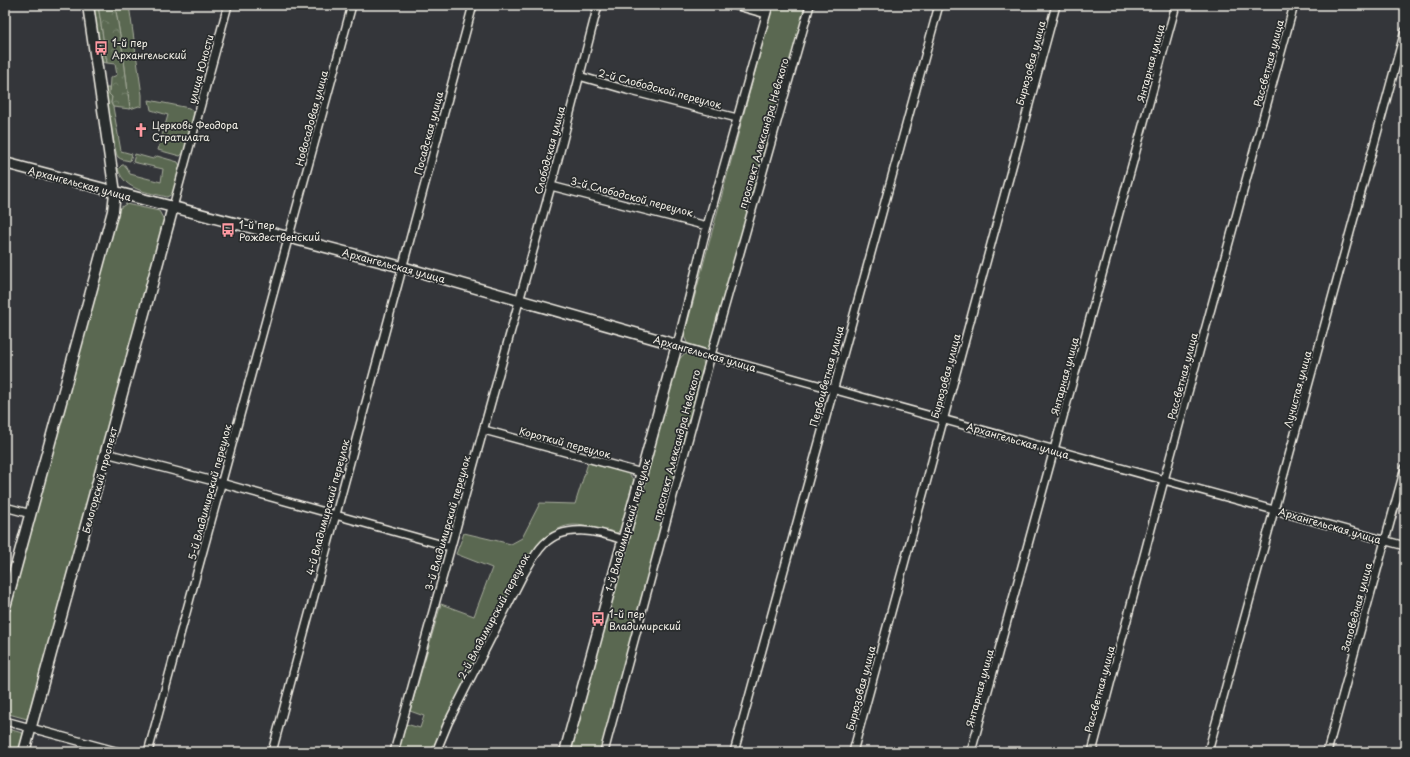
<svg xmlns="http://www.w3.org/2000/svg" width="1410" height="757" viewBox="0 0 1410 757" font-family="'Playpen Sans',sans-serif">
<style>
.green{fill:#5a6851;stroke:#a7ac9c}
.forest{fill:url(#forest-crowns);stroke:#a7ac9c}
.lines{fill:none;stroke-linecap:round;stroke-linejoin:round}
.street-casing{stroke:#f4f1e8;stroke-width:10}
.secondary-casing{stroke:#f4f1e8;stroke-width:13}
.street{stroke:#2a2d2e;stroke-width:7}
.secondary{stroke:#2a2d2e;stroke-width:10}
.labels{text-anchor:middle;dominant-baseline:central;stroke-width:3.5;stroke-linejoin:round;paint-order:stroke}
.poi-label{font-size:10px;fill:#f4f1e8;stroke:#2a2d2e;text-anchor:start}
.street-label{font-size:10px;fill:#f4f1e8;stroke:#2a2d2e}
</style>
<defs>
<pattern id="forest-crowns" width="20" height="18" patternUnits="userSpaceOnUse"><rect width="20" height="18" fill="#5a6851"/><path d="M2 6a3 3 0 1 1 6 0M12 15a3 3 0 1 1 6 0" fill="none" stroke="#727e6a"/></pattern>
</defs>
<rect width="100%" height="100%" fill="#34363a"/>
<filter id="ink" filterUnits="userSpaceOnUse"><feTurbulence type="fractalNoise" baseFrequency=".025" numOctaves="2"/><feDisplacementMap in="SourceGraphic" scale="8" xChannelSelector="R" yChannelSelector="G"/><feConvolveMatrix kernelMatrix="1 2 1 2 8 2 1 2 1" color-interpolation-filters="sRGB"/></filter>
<g filter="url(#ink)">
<g class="green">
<path d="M 93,5 L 98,5 L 107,63 L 102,62 L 100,56 L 104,51 L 103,45 L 98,41 Z"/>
<path d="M 115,5 L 129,5 L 142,95 L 142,107 L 139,106 L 130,109 L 124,60 Z"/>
<path d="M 773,5 L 807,5 L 711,346 L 708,350 L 704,350 L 688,345 L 684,336 Z"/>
<path d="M 105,88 L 109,88 L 109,94 L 112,97 L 111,103 L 113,107 L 121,151 L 132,154 L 130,161 C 126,160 121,160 118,157 C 114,153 107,99 105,88 Z"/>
<path d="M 149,100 L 189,108 L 193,111 L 195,116 L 185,152 L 180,156 L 158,150 L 168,115 L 151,110 Z"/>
<path d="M 135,154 L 153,159 L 157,156 L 178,162 L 181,168 L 174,193 L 167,197 C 148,192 125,191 118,169 L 122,165 L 125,165 L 130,174 L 161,182 L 163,169 L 133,162 Z"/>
<path d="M 126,204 L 159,211 L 165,222 L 31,715 L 27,719 L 5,713 L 5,618 L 117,210 Z"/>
<path d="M 689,353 L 702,357 L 704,365 L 601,752 L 569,752 L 677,362 L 683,355 Z"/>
<path d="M 588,463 L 628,473 L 633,479 L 635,485 L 622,528 L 617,533 L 612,533 C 600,530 586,525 574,525 C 553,525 537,547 526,563 L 440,731 L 432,752 L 398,752 L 406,724 L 420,728 L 424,716 L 410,711 L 441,604 L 474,616 L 492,568 L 456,554 L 464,533 L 511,544 L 522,538 L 540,503 L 575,504 Z"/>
<path d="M 5,728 L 26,734 L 22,752 L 5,752 Z"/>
</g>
<path class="forest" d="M 98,5 L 115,5 L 124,60 L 130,109 L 113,107 L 111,103 L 112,97 L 109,94 L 110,78 L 117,75 L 115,64 L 107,63 Z"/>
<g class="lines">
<defs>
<g id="street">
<path d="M 734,5 L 766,14"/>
<path d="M 769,5 L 707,226 L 677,345 L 723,359 L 1405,546"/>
<path d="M 579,76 L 627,90 L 737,118"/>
<path d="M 551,186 L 707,226"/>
<path d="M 173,207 L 228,5"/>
<path d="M 484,430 L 642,473"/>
<path d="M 106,453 L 221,483 L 450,547"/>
<path d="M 5,507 L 31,514"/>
<path d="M 5,721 L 119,752"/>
<path d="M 148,752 L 352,5"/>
<path d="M 272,752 L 473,5"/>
<path d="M 394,752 L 551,186 L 598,5"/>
<path d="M 436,752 L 448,723 L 522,577 C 529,565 535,553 544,544 C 565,523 598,531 623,540"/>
<path d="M 604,752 L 711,355 L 810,5"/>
<path d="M 734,752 L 939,5"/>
<path d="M 853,752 L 1056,5"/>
<path d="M 971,752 L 1176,5"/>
<path d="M 1092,752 L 1164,480 L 1294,5"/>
<path d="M 1208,752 L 1405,31"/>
<path d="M 1327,752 L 1405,468"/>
</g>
<g id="secondary">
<path d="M 5,163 L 402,267 L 677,345 L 565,752"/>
<path d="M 5,607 L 113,211 L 115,193 L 88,5"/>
<path d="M 24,752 L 173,207"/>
</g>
</defs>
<use href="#street" class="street-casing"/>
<use href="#secondary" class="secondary-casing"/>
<use href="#street" class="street"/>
<use href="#secondary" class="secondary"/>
</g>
</g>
<defs>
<symbol id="bus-bare" viewBox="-9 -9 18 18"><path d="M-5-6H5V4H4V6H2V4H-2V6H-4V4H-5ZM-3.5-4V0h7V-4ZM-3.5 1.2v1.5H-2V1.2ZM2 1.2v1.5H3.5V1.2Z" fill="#ff9aa2" stroke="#2a2d2e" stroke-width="2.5" paint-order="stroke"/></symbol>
<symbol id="church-bare" viewBox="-9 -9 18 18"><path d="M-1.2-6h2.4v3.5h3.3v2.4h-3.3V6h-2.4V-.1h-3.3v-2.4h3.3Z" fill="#ff9aa2" stroke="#2a2d2e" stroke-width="2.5" paint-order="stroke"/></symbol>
</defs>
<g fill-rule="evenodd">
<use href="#bus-bare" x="91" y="38" width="20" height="20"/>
<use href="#church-bare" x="131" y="120" width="20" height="20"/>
<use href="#bus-bare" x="218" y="220" width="20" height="20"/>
<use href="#bus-bare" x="588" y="609" width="20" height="20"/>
</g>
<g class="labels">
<g class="poi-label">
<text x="112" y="42">1-й пер<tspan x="112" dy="12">Архангельский</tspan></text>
<text x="152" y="124">Церковь Феодора<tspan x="152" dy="12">Стратилата</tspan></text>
<text x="239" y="224">1-й пер<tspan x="239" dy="12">Рождественский</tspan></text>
<text x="609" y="613">1-й пер<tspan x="609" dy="12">Владимирский</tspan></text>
</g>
<g class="street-label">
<text transform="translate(1030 63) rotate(-75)">Бирюзовая улица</text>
<text transform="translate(1150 63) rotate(-75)">Янтарная улица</text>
<text transform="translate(1268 63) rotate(-75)">Рассветная улица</text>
<text transform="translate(200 69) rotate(-75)">улица Юности</text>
<text transform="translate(660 88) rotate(15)">2-й Слободской переулок</text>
<text transform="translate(311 118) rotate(-75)">Новосадовая улица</text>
<text transform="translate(428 133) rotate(-75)">Посадская улица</text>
<text transform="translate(763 133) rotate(-74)">проспект Александра Невского</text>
<text transform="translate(549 150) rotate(-75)">Слободская улица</text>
<text transform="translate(80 183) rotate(15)">Архангельская улица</text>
<text transform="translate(632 196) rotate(15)">3-й Слободской переулок</text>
<text transform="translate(394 265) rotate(15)">Архангельская улица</text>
<text transform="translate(705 353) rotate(16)">Архангельская улица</text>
<text transform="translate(826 376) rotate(-75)">Первоцветная улица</text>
<text transform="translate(945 376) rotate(-75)">Бирюзовая улица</text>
<text transform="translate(1064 376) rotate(-75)">Янтарная улица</text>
<text transform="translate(1182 376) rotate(-75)">Рассветная улица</text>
<text transform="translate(1297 389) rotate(-75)">Лучистая улица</text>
<text transform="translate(1018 440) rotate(16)">Архангельская улица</text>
<text transform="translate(565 442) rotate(15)">Короткий переулок</text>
<text transform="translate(676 445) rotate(-75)">проспект Александра Невского</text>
<text transform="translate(99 480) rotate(-75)">Белогорский проспект</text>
<text transform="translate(209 492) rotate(-75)">5-й Владимирский переулок</text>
<text transform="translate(327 507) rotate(-75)">4-й Владимирский переулок</text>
<text transform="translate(447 523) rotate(-74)">3-й Владимирский переулок</text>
<text transform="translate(627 525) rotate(-74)">1-й Владимирский переулок</text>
<text transform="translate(1330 525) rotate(16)">Архангельская улица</text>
<text transform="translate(1356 607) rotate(-75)">Заповедная улица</text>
<text transform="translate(493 616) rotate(-62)">2-й Владимирский переулок</text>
<text transform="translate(860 688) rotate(-75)">Бирюзовая улица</text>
<text transform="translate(979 688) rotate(-75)">Янтарная улица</text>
<text transform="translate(1099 689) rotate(-75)">Рассветная улица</text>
</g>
</g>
<rect width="1410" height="757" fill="none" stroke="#2a2d2e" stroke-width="20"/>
<rect x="10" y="10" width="1390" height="737" fill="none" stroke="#f4f1e8" stroke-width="1.5" filter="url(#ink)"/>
</svg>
